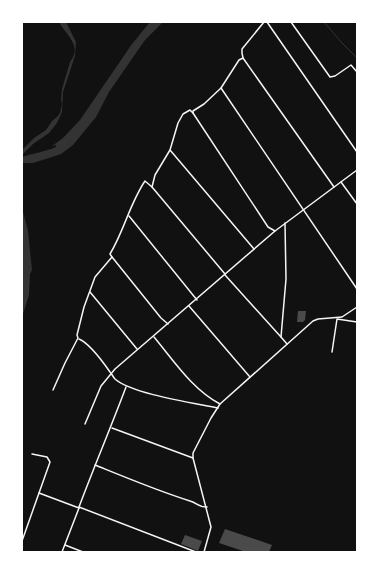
<svg xmlns="http://www.w3.org/2000/svg" width="379" height="574" viewBox="0 0 379 574" font-family="'Source Serif 4',serif">
<style>
.water{fill:#333}
.lines{fill:none;stroke-linecap:round;stroke-linejoin:round}
.stream{stroke:#333;stroke-width:1}
.building{fill:#4a4a4a}
.minor{stroke:#f5f5f5;stroke-width:1.5}
</style>
<rect width="100%" height="100%" fill="#111"/>
<g class="water">
<path d="M 59,22 L 66,22 L 76,42 L 75,56 L 63,92 L 62,112 L 57,123 L 49,133 L 33,144 L 22,155 L 22,150 L 34,138 L 46,130 L 52,121 L 57,117 L 60,113 L 62,104 L 61,99 L 62,89 L 70,62 C 83,46 66,35 59,22 Z"/>
<path d="M 150,22 L 163,22 L 145,40 L 109,92 L 96,117 L 73,145 L 61,154 L 52,157 L 33,163 L 22,163 L 22,157 C 33,153 45,152 56,147 L 56,145 L 52,146 L 63,138 L 80,120 L 132,44 Z"/>
<path d="M 22,208 L 28,231 L 32,270 L 30,274 L 29,295 L 22,317 Z"/>
</g>
<g class="lines">
<path class="stream" d="M 324,22 L 342,43 L 357,58"/>
</g>
<g class="building">
<path d="M 298,311 L 306,311 L 305,320 L 303,322 L 297,322 Z"/>
<path d="M 225,529 L 272,545 L 269,552 L 246,552 L 219,543 Z"/>
<path d="M 185,535 L 202,541 L 198,551 L 181,544 Z"/>
</g>
<g class="lines">
<g class="minor">
<path d="M 267,22 L 357,152"/>
<path d="M 291,22 L 330,77 L 335,76 L 351,65 L 357,72"/>
<path d="M 243,58 L 242,53 L 242,49 L 264,22"/>
<path d="M 221,88 L 239,60 L 243,58 L 334,187"/>
<path d="M 193,113 L 193,111 L 204,104 L 221,88 L 357,289"/>
<path d="M 170,150 L 254,249"/>
<path d="M 341,182 L 357,204"/>
<path d="M 152,187 L 225,274"/>
<path d="M 129,216 L 197,300"/>
<path d="M 285,223 L 286,279 L 281,337 L 287,344"/>
<path d="M 112,257 L 161,318 L 168,324"/>
<path d="M 225,275 L 281,337"/>
<path d="M 90,292 L 137,349"/>
<path d="M 189,306 L 250,377"/>
<path d="M 154,337 C 174,361 192,389 220,404"/>
<path d="M 79,339 C 89,343 103,362 110,372 C 112,374 113,377 115,379 C 132,394 194,403 218,408"/>
<path d="M 332,352 L 337,319 L 357,322"/>
<path d="M 53,390 L 65,363 L 78,338 L 77,335 L 84,307 L 95,277 L 112,257 L 110,254 C 124,231 130,203 145,181 L 152,187 L 155,175 L 170,150 L 178,123 L 183,114 L 190,110 L 193,113 L 268,227 L 275,231"/>
<path d="M 85,424 L 101,386 L 115,369 L 275,231 L 357,170"/>
<path d="M 112,428 L 193,458"/>
<path d="M 32,454 L 47,457 L 50,462 L 39,493"/>
<path d="M 95,465 C 127,478 158,491 190,501 C 198,503 197,507 207,507"/>
<path d="M 79,507 L 196,552"/>
<path d="M 22,541 L 39,493 L 79,508"/>
<path d="M 65,545 L 83,552"/>
<path d="M 62,552 L 79,508 L 79,507 C 94,467 111,427 126,387"/>
<path d="M 204,552 L 211,527 L 193,458 L 193,453 L 211,418 L 220,404 L 313,321 L 318,319 L 342,317 L 357,307"/>
</g>
</g>
<rect width="379" height="574" fill="none" stroke="#ffffff" stroke-width="46"/>
</svg>
